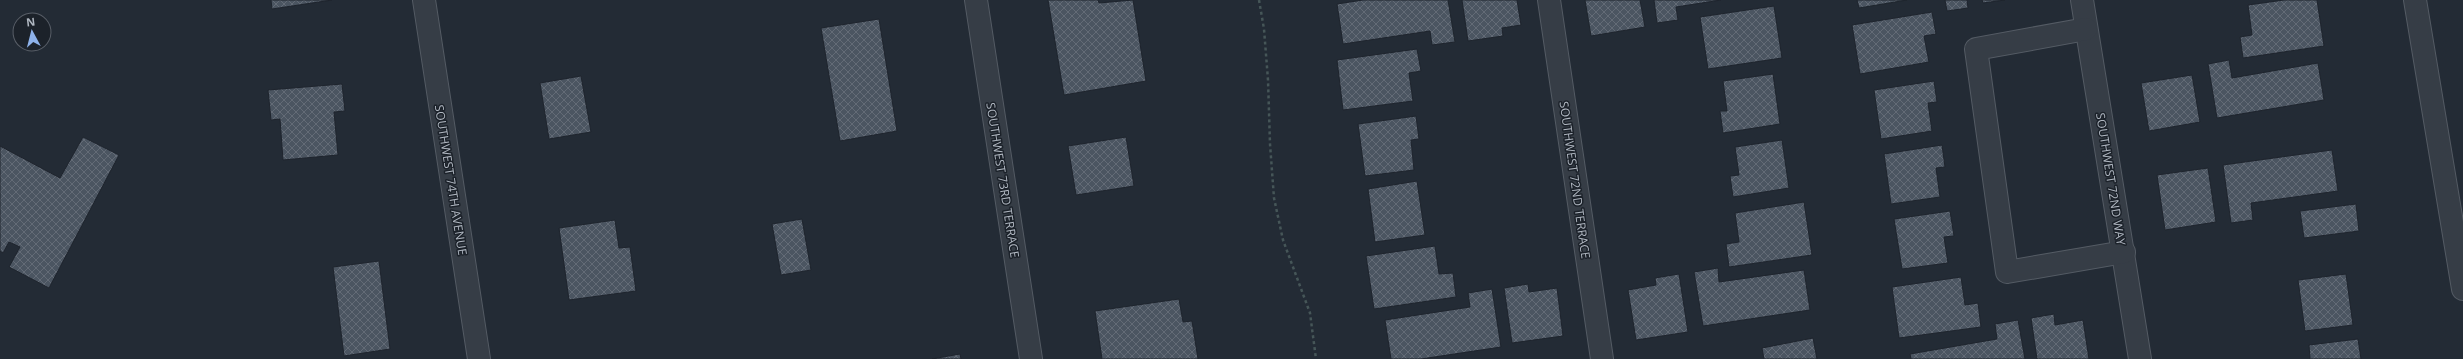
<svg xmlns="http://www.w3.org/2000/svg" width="2463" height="359" viewBox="0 0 2463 359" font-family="'Open Sans',sans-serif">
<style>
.building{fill:url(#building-cross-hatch);stroke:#1e242d}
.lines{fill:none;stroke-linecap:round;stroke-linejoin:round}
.minor-casing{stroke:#545b64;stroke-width:24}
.path{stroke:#465658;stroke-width:2.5;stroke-dasharray:3 3;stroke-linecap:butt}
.minor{stroke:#363d46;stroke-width:22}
.labels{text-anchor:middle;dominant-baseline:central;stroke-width:3;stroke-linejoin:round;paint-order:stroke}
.street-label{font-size:12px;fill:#b1b8c2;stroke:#1c222a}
</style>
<defs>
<pattern id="building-cross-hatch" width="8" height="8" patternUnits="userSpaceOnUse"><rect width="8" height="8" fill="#4b5561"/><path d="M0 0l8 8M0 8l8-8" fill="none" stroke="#636b76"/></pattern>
</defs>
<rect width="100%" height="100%" fill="#232b35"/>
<g class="building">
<path d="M 271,0 L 332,0 L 272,9 Z"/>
<path d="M 1048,0 L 1098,0 L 1099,3 L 1133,0 L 1146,81 L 1064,95 Z"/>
<path d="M 1363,0 L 1448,0 L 1455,42 L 1432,45 L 1430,31 L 1343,44 L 1337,4 Z"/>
<path d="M 1462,0 L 1517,0 L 1521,25 L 1502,28 L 1503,36 L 1468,41 Z"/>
<path d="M 1585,0 L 1640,0 L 1645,27 L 1591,36 Z"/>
<path d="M 1654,0 L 1721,0 L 1676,7 L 1678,20 L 1657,23 Z"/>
<path d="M 1857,0 L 1907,0 L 1859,8 Z"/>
<path d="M 1945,0 L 1967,0 L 1968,8 L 1947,11 Z"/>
<path d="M 1982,0 L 2005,0 L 1983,3 Z"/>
<path d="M 2284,0 L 2317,0 L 2324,46 L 2243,58 L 2240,37 L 2252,35 L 2248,5 Z"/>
<path d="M 1774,6 L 1782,58 L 1708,69 L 1700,17 Z"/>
<path d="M 1932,12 L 1936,34 L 1924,36 L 1929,62 L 1860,74 L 1852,25 Z"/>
<path d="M 879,19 L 897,131 L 840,141 L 821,28 Z"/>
<path d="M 1417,49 L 1421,71 L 1409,73 L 1413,101 L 1343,110 L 1337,60 Z"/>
<path d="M 2229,60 L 2232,78 L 2318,63 L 2324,100 L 2217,118 L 2208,64 Z"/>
<path d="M 1773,74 L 1780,124 L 1723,133 L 1720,111 L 1727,111 L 1723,81 Z"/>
<path d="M 2192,75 L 2200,122 L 2149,131 L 2141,83 Z"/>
<path d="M 581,76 L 591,132 L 549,139 L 540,83 Z"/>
<path d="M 1934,81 L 1937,102 L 1928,103 L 1932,131 L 1881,139 L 1874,90 Z"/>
<path d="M 342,84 L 345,111 L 334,112 L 338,155 L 283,160 L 280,119 L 271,120 L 268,90 Z"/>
<path d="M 1416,116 L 1419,139 L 1411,140 L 1414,170 L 1365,176 L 1358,124 Z"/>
<path d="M 83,137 L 119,155 L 49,288 L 9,267 L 20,247 L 9,242 L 3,253 L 0,251 L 0,146 L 60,178 Z"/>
<path d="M 1126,137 L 1134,186 L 1076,195 L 1068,146 Z"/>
<path d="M 1782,140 L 1789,188 L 1733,197 L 1730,176 L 1739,175 L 1735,147 Z"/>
<path d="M 1942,145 L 1945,167 L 1936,168 L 1940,197 L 1891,204 L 1884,154 Z"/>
<path d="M 2332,150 L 2338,191 L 2251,203 L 2253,220 L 2231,223 L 2223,165 Z"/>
<path d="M 2208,168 L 2216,222 L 2165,230 L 2157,175 Z"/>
<path d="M 1417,181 L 1425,235 L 1375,242 L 1368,189 Z"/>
<path d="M 1804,202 L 1812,255 L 1729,267 L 1726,244 L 1739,242 L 1735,213 Z"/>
<path d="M 2356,204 L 2359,231 L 2304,238 L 2300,211 Z"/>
<path d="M 1950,211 L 1954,236 L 1944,237 L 1948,263 L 1902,269 L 1894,219 Z"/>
<path d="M 802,219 L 811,270 L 781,275 L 772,224 Z"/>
<path d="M 615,220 L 619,248 L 630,247 L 636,291 L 569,300 L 559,228 Z"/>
<path d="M 1435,246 L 1439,274 L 1453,273 L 1456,297 L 1374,309 L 1366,256 Z"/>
<path d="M 379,261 L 390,349 L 344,356 L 333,267 Z"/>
<path d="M 1718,268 L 1719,282 L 1804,270 L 1810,310 L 1703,326 L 1694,272 Z"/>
<path d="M 1679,274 L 1688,332 L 1636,340 L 1628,290 L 1656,285 L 1655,278 Z"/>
<path d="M 2346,274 L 2353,325 L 2305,331 L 2298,280 Z"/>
<path d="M 1961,277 L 1965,305 L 1978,303 L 1981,327 L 1899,338 L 1892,287 Z"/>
<path d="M 1528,284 L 1529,292 L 1557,288 L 1563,336 L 1512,343 L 1504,288 Z"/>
<path d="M 1492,289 L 1501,347 L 1421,359 L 1391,359 L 1385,320 L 1470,307 L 1468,293 Z"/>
<path d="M 1179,299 L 1183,322 L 1192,321 L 1198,359 L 1102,359 L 1095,311 Z"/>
<path d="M 2054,314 L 2055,325 L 2083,320 L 2089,359 L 2037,359 L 2031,318 Z"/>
<path d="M 2018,320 L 2025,359 L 1911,359 L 1910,354 L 1997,339 L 1995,324 Z"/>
<path d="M 1813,338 L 1817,359 L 1764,359 L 1762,348 Z"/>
<path d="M 2358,339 L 2361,359 L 2310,359 L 2309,345 Z"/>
<path d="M 960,354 L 961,359 L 932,359 Z"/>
</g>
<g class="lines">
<defs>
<g id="minor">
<path d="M 424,0 L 479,359"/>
<path d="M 976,0 L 1031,359"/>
<path d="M 1549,0 L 1602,359"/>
<path d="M 2082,0 L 2140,359"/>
<path d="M 2415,0 L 2463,289"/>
<path d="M 2086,29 L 1976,49 L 2007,272 L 2124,252"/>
</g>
</defs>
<use href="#minor" class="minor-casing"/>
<path class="path" d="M 1259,0 L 1264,29 L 1268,80 L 1270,144 L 1274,198 L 1283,240 L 1310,313 L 1316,359"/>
<use href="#minor" class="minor"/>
</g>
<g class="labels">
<g class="street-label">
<text transform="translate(2111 179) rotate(81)">SOUTHWEST 72ND WAY</text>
<text transform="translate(451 180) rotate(81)">SOUTHWEST 74TH AVENUE</text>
<text transform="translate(1003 180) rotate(81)">SOUTHWEST 73RD TERRACE</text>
<text transform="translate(1575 180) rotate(82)">SOUTHWEST 72ND TERRACE</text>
</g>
</g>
<g transform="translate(32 32) rotate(353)"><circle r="19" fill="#1c222a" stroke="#585e67"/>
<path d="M0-3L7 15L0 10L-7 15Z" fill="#8eb2ea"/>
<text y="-6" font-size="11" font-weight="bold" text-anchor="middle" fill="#b1b8c2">N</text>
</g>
</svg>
